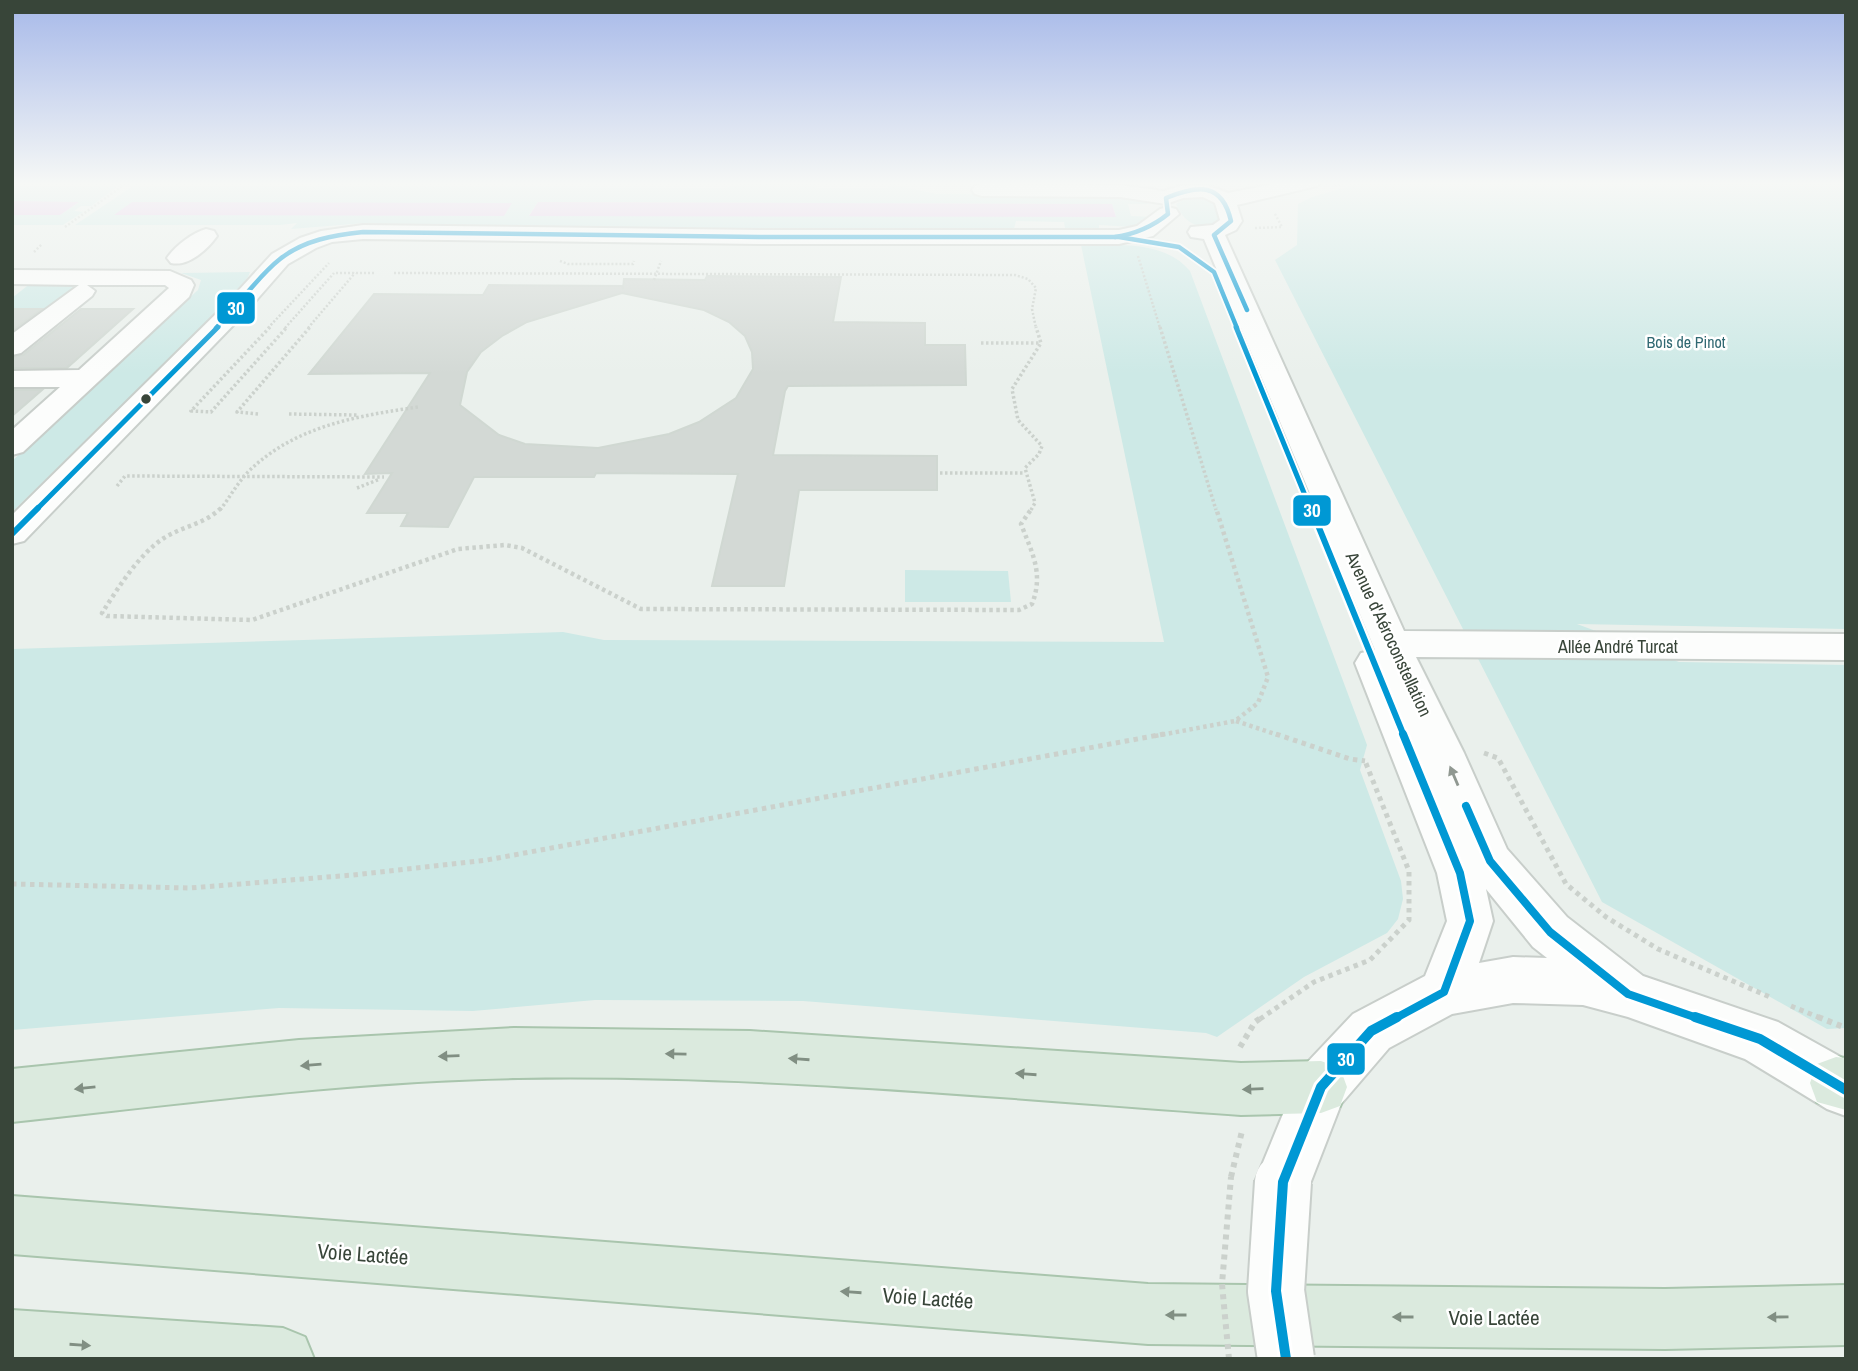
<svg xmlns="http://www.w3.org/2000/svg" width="1858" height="1371" viewBox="0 0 1858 1371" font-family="'Archivo Narrow',sans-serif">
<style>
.green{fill:#cde9e6;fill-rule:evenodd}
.water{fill:#e6c0ea}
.building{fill:#d3d9d5;stroke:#d0d8d2;stroke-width:2;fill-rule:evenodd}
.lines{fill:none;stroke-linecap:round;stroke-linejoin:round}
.minor-casing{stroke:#c8ceca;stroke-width:4}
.highway-casing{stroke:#a9c5ad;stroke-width:4}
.path-far4{stroke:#cbd1cc;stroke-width:2.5;stroke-dasharray:2 2;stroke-linecap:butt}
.path-far3{stroke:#cbd1cc;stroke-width:3.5;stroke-dasharray:2.5 2.5;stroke-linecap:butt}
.path-far2{stroke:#cbd1cc;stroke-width:4.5;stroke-dasharray:3.5 3.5;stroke-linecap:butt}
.path-far1{stroke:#cbd1cc;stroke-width:5;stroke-dasharray:4.5 4.5;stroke-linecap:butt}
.path{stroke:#cbd1cc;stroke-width:6;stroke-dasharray:5 5;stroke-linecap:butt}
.minor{fill:#fcfdfc;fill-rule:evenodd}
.highway{fill:#dbeade;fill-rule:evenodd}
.minor-bridge-casing{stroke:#c8ceca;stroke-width:60;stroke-linecap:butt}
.path-bridge{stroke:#cbd1cc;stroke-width:6;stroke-dasharray:5 5;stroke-linecap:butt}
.minor-bridge{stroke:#fcfdfc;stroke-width:56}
.bus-1-far4-casing{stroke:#fff;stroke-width:8}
.bus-1-far3-casing{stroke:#fff;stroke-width:9}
.bus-1-far2-casing{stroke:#fff;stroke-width:11}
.bus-1-far1-casing{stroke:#fff;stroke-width:13}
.bus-1-casing{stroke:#fff;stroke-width:16}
.bus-1-far4{stroke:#0098d4;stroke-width:4.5}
.bus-1-far3{stroke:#0098d4;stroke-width:5}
.bus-1-far2{stroke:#0098d4;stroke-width:6}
.bus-1-far1{stroke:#0098d4;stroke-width:8}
.bus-1{stroke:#0098d4;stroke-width:10}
.oneway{fill:#909891}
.oneway2{fill:#818f83}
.bus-dot{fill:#384539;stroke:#fff;stroke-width:2.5}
.labels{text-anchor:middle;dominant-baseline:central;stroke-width:5;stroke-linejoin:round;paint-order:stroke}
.far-park-label{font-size:16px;fill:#306872;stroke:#fff}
.street-label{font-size:18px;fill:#384539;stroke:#fff}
.near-street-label{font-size:21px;fill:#384539;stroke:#fff}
.line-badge{stroke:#fff;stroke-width:2.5}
.badge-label{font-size:19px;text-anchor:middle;font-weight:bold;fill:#fff}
</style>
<rect width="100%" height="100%" fill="#eaf0ec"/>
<g class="green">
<path d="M 757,182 L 811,182 L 816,183 L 817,188 L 888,188 L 891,184 L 936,194 L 1124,195 L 1149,204 L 1128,204 L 1131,216 L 1152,217 L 1133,227 L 1099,225 L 1099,229 L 1065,228 L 1064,222 L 1016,221 L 1014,229 L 420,227 L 365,223 L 291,229 L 297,223 L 280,225 L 75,225 L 133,186 L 724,188 ZM 538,202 L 1112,204 L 1116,216 L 529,215 Z"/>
<path d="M 1364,182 L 1846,182 L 1846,629 L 1577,624 L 1679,662 L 1846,665 L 1846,1028 L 1827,1029 L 1602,902 L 1275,260 L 1297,245 L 1298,204 L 1312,197 Z"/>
<path d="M 12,186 L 117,187 L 91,206 L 81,206 L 74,211 L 83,212 L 63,225 L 12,225 L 12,215 L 60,215 L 78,203 L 12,201 Z"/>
<path d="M 1187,198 L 1203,198 L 1215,204 L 1221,219 L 1219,223 C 1197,231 1185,223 1176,204 Z"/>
<path d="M 1081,245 C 1118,245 1164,240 1190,271 L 1367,745 L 1360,770 L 1401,881 L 1403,899 L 1398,919 L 1387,933 L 1304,977 L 1217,1037 L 1206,1033 L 803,1001 L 595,1000 L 473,1011 L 279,1008 L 12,1030 L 12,649 L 563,632 L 604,640 L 1164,642 Z"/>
<path d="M 250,272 L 248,277 L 226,304 L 12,512 L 12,461 L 198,290 L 201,280 L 181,273 Z"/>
<path d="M 86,279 L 12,339 L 12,298 L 31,283 Z"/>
<path d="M 905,570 L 1008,571 L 1011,602 L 905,602 Z"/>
</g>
<g class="water">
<path d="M 12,201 L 79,202 L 60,215 L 12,215 Z"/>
<path d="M 132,202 L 512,203 L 504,216 L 114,215 Z"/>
<path d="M 538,202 L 1112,204 L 1116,217 L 529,216 Z"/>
</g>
<g class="building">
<path d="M 707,276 L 841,277 L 833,322 L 925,323 L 925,345 L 965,345 L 966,385 L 788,386 L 785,391 L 773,455 L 937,456 L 937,490 L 799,490 L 784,586 L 712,586 L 738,474 L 596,473 L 594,477 L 474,477 L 448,527 L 401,526 L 408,513 L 367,513 L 392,473 L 365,474 L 430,373 L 309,374 L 374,294 L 483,295 L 489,285 L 622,286 L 623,289 L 624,279 L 705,280 ZM 622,293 L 704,310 L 729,322 L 745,336 L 752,352 L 753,369 L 736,398 L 699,422 L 669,434 L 598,448 L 525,444 L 499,435 L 460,405 L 467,372 L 481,352 L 502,336 L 527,322 Z"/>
<path d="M 12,309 L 42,309 L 12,331 Z"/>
<path d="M 81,309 L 133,309 L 67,368 L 12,368 L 12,357 L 23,355 Z"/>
<path d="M 12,390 L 42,390 L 12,416 Z"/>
</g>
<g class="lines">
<defs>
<g id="minor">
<path d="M 1284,182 L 1320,182 L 1317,186 L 1237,205 L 1242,221 L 1236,230 L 1225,235 L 1404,631 L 1846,634 L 1846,660 L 1416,657 L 1464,753 L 1507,849 L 1567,917 L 1643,976 L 1778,1022 L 1846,1060 L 1846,1116 L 1827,1109 L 1745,1059 L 1628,1017 L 1583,1005 L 1513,1003 L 1452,1014 L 1389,1048 L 1341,1104 L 1303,1202 L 1283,1210 L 1263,1202 L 1255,1182 L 1302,1068 L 1353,1014 L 1425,976 L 1447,921 L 1437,873 L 1355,663 L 1361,653 L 1375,650 L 1204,239 L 1191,237 L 1188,232 L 1191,227 L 1213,225 L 1220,220 L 1215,203 L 1203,197 L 1183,198 L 1166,204 L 1120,197 L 982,196 L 975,194 L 972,190 L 975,186 L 982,184 L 1120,185 L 1164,191 L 1180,186 L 1206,185 L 1228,193 ZM 1486,889 L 1533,947 L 1547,958 L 1513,957 L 1479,963 L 1493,921 Z"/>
<path d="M 1168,207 L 1176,209 L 1179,214 L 1153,236 L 1119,244 L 759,244 L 363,239 L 332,242 L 316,248 L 288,264 L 245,313 L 24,541 L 12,544 L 12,515 L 227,303 L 272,254 L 300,238 L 321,231 L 363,225 L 759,230 L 1119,230 L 1137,226 L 1160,209 Z"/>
<path d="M 206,229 L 214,231 L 217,236 C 207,250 188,267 171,263 L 167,258 C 175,246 192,233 206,229 Z"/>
<path d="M 12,270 L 170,271 L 191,280 L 194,285 L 189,297 L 23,452 L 12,455 L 12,430 L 60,387 L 12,387 L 12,371 L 79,370 L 169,288 L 165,285 L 87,285 L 95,291 L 92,296 L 21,353 L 12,355 L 12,334 L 79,285 L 12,284 Z"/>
</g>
<g id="highway">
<path d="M 514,1028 L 750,1031 L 1241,1063 L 1321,1061 L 1340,1068 L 1347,1087 L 1340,1106 L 1321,1113 L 1241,1115 C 1000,1098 759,1074 518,1078 C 349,1081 180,1104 12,1122 L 12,1069 L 299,1040 Z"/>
<path d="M 1836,1057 L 1846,1058 L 1846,1110 L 1817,1102 L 1810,1083 L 1817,1064 Z"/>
<path d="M 12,1196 L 1148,1284 L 1665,1289 L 1846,1285 L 1846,1345 L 1665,1349 L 1148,1344 L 12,1254 Z"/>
<path d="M 12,1310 L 283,1328 L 305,1337 L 314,1359 L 12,1359 Z"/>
</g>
</defs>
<use href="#minor" class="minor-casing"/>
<use href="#highway" class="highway-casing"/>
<g class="path-far4">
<path d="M 1335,186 L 1348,182"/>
<path d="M 65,227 L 128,182"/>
<path d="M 1255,228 L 1282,227 L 1274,212"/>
<path d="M 34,252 L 42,244"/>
<path d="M 1138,256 L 1160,328"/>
<path d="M 560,261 L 568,264 L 633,264 L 634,261"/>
<path d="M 336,273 L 375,273"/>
<path d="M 394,273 L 1015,275 L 1028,279 L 1036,288 L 1032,309 L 1036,328"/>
<path d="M 654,280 L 661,261"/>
<path d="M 268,328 L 329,263"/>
<path d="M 285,328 L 334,273"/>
<path d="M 308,328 L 355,273"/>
</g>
<g class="path-far3">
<path d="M 270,327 L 191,411 L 211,412 L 287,327"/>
<path d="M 1160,327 L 1216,510"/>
<path d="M 981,343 L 1041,343"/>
<path d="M 258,414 L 237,412 L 310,327"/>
<path d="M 289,414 L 357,415"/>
<path d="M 940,473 L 1025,473"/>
<path d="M 117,486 L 125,476 L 384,477"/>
<path d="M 357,488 L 380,479"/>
<path d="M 220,510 C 230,497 238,482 249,471 C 295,426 357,416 418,407"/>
<path d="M 1031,510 L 1035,503 L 1025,468 L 1039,454 L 1042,446 L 1018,420 L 1012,389 L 1041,343 L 1036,327"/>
</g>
<g class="path-far2">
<path d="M 221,508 C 205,524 183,526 164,538 C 139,554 118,588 102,613 L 107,616 L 252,620 L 458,549 L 505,545 L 522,548 L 641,609 L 1019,610 L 1032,604 C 1044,573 1032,553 1021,524 L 1032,508"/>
<path d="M 1236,721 L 1281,736"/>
<path d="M 1155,736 L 1235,721 L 1258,703 L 1268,677 L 1216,508"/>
</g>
<g class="path-far1">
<path d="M 1276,734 L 1350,759 L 1365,761"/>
<path d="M 1484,753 L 1498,758 L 1566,884 L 1606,917 L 1658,949 L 1770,997"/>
<path d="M 12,884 L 190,888 L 353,875 L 487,860 L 1164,734"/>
<path d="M 1791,1006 L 1823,1019"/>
<path d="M 1260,1019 L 1314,982 L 1370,960 L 1409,920 L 1409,871 L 1365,761"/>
</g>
<g class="path">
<path d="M 1818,1017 L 1846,1028"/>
<path d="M 1240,1047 L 1255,1022 L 1262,1017"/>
<path d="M 1231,1177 L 1242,1131"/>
</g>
<use href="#minor" class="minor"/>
<use href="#highway" class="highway"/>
<defs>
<path id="minor-bridge" d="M 1283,1182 L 1276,1291 L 1286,1359"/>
</defs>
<use href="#minor-bridge" class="minor-bridge-casing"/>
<path class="path-bridge" d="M 1229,1359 L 1222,1284 L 1231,1177"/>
<use href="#minor-bridge" class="minor-bridge"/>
<defs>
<g id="bus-1-far4">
<path d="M 1115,237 C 1135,234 1152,227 1168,214 L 1166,198 C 1198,185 1222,182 1231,221 L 1214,235 L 1247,310"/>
<path d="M 216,328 C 237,307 257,277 280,259 C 304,240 334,235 363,232 L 759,237 L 1119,237 L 1179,247 L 1214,272 L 1237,328"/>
</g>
<g id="bus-1-far3">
<path d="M 1236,327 L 1311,510"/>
<path d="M 36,510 L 218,327"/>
</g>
<g id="bus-1-far2">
<path d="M 1311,508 L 1404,736"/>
<path d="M 12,534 L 38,508"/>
</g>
<g id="bus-1-far1">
<path d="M 1466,806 L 1490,861 L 1550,932 L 1628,994 L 1700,1019"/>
<path d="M 1394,1019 L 1444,992 L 1470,921 L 1460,873 L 1403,734"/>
</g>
<g id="bus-1">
<path d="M 1695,1017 L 1760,1039 L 1846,1090"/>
<path d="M 1286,1359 L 1276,1291 L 1283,1182 L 1321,1087 L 1371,1031 L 1397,1017"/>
</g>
</defs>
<use href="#bus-1-far4" class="bus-1-far4-casing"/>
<use href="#bus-1-far3" class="bus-1-far3-casing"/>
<use href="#bus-1-far2" class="bus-1-far2-casing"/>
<use href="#bus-1-far1" class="bus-1-far1-casing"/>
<use href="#bus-1" class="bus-1-casing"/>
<use href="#bus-1-far4" class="bus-1-far4"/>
<use href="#bus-1-far3" class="bus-1-far3"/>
<use href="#bus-1-far2" class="bus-1-far2"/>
<use href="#bus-1-far1" class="bus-1-far1"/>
<use href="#bus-1" class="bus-1"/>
</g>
<defs><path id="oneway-solid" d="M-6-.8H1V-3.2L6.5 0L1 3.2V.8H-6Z" transform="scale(1.75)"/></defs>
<use class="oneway" href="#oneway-solid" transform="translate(1454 776) rotate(-113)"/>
<g class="oneway2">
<use href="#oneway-solid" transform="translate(676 1054) rotate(-179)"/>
<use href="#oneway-solid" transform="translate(449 1056) rotate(178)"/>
<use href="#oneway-solid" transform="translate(799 1059) rotate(-176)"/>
<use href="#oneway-solid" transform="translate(311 1065) rotate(175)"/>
<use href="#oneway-solid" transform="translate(1026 1074) rotate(-176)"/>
<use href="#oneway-solid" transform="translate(85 1088) rotate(174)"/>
<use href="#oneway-solid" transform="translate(1253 1089) rotate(178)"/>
<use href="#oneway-solid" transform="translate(851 1292) rotate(-176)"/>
<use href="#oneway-solid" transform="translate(1176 1315) rotate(-180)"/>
<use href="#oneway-solid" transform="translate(1403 1317) rotate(-180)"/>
<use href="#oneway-solid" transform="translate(1778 1317) rotate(179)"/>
<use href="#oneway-solid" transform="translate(80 1345) rotate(4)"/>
</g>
<linearGradient id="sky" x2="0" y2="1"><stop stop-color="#a7b9e9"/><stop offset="0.49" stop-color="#f6f8f6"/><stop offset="1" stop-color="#f6f8f6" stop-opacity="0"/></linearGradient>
<rect width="1858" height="374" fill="url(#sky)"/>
<circle class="bus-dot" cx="146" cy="399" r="6"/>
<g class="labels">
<g class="far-park-label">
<text x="1686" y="342">Bois de Pinot</text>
</g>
<g class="street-label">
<text transform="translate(1389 634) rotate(65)">Avenue d'Aéroconstellation</text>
<text x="1618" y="646">Allée André Turcat</text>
</g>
<g class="near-street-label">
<text transform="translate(363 1254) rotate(4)">Voie Lactée</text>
<text transform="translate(928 1298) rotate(4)">Voie Lactée</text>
<text x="1494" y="1317">Voie Lactée</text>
</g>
</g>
<g class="line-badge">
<rect x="216" y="291" width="40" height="34" rx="7" fill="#0098d4"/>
<rect x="1292" y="494" width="40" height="33" rx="7" fill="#0098d4"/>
<rect x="1326" y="1042" width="40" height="34" rx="7" fill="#0098d4"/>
</g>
<g class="badge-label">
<text x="236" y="315">30</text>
<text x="1312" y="517">30</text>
<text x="1346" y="1066">30</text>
</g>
<rect width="1858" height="1371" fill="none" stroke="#384539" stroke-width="28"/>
</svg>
